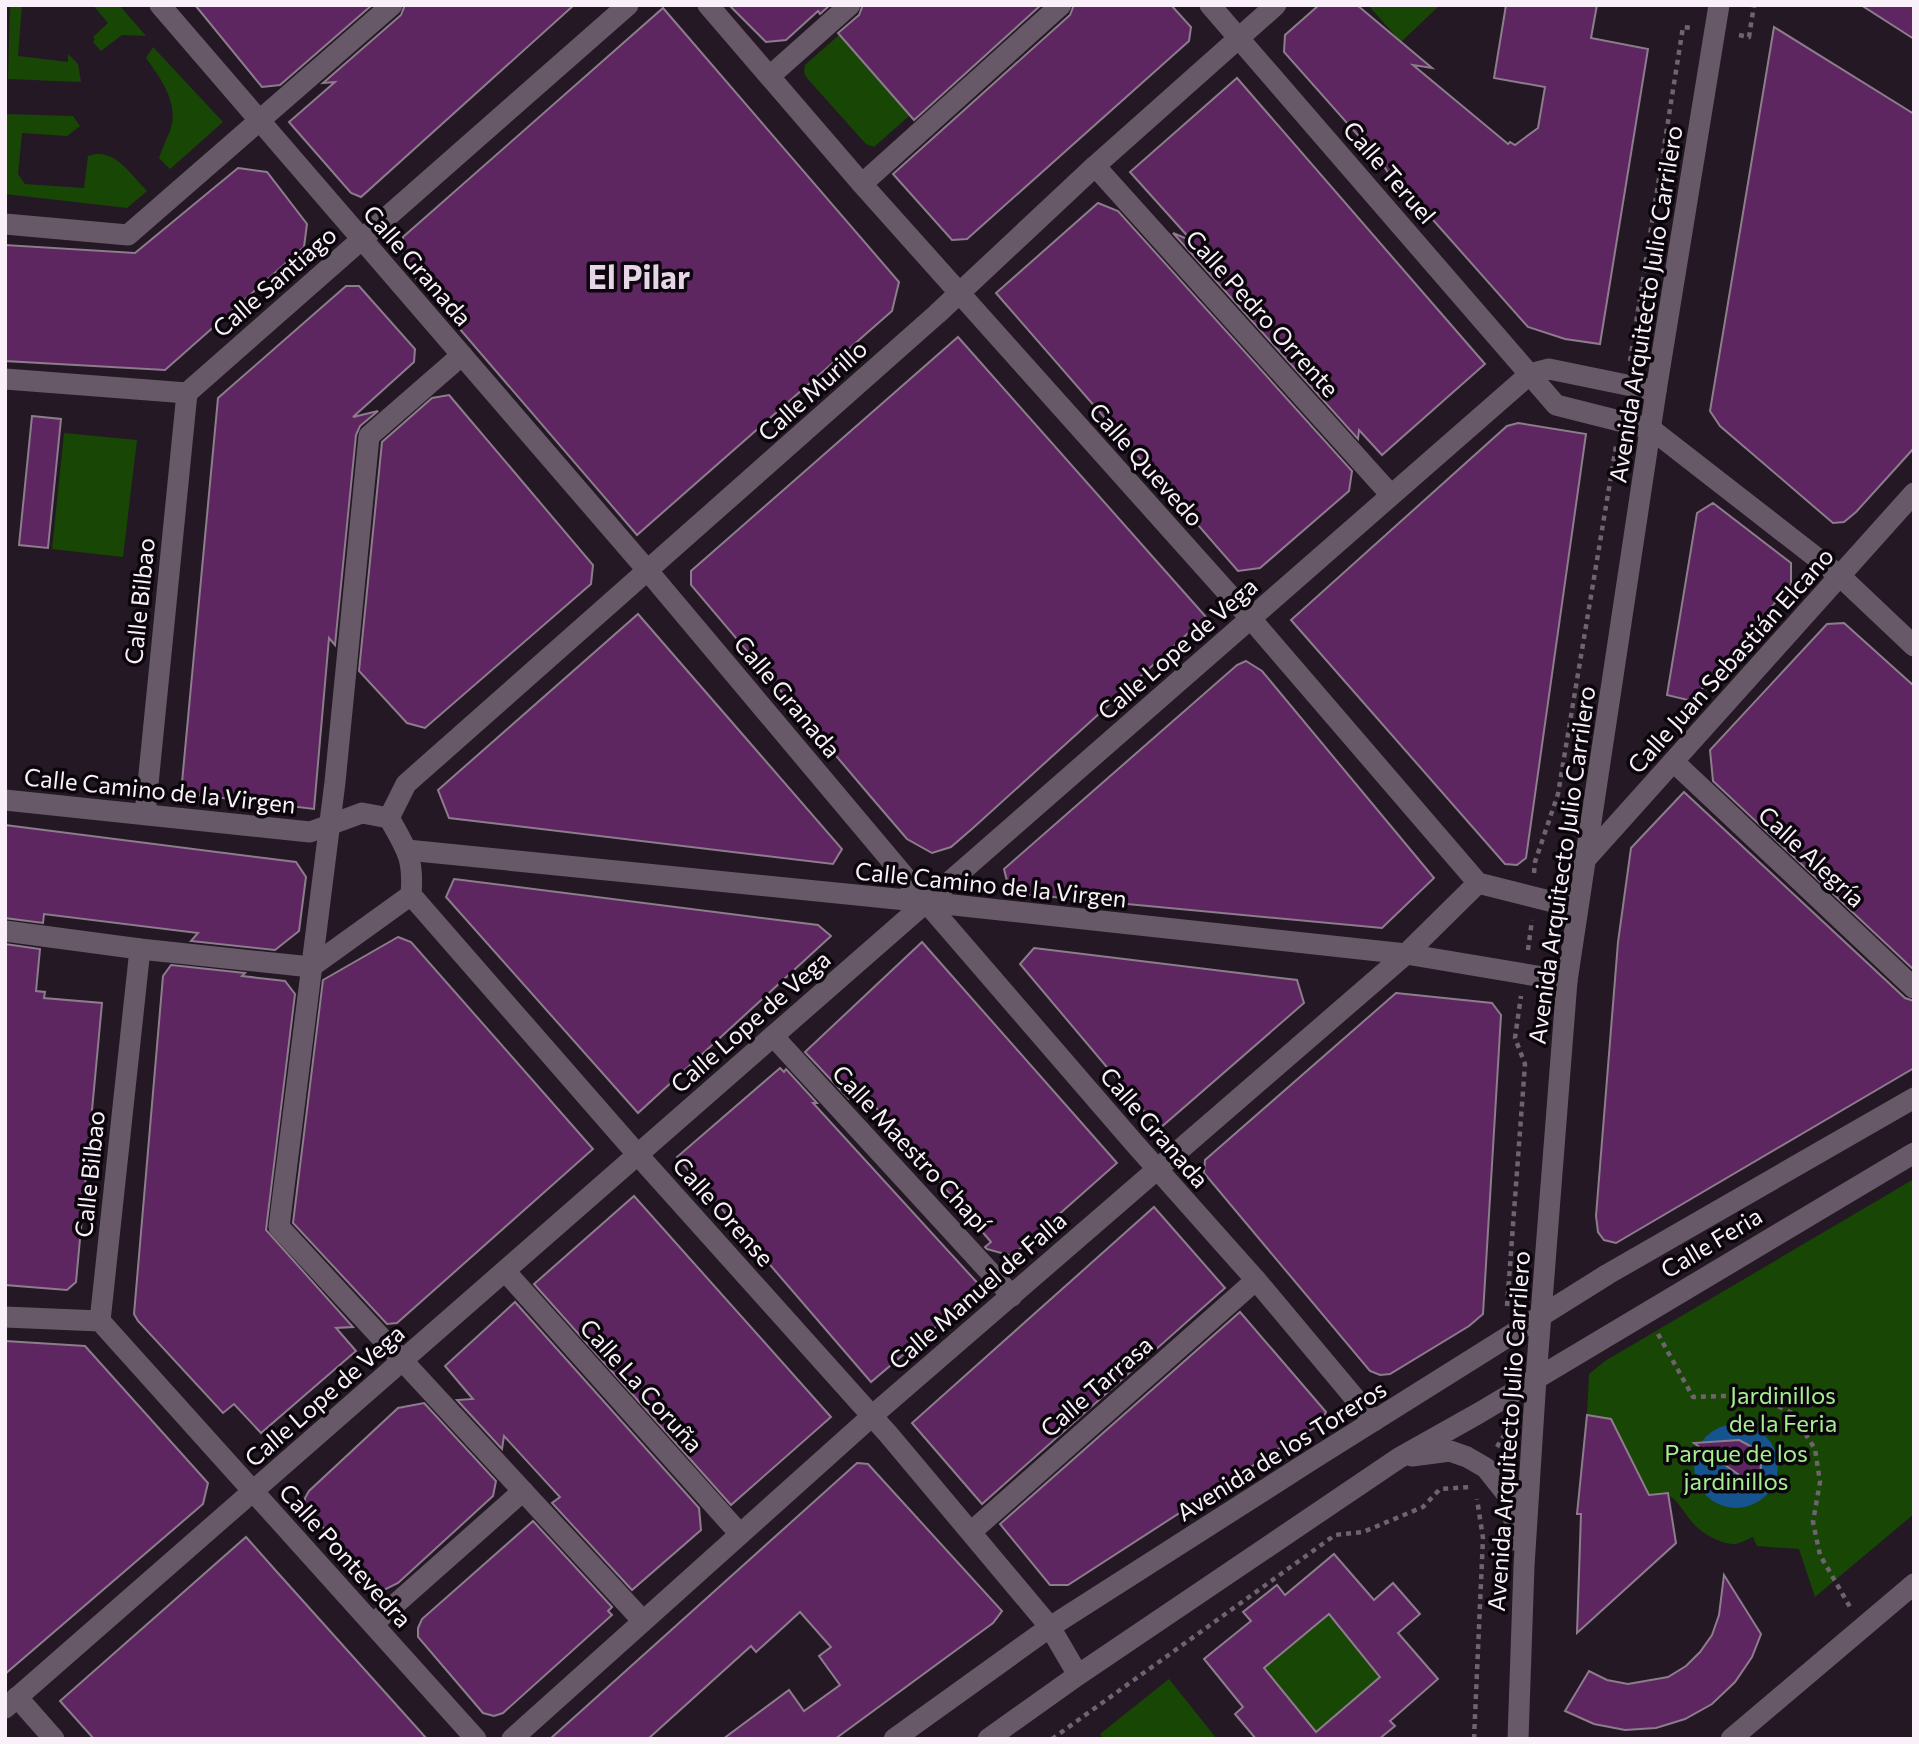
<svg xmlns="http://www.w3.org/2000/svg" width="1919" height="1744" viewBox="0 0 1919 1744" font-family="Commissioner,sans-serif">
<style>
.green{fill:#184605}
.water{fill:#15548f}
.building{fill:#5e2661;stroke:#8c7c8c;stroke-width:2;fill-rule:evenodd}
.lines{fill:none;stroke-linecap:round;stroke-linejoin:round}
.path{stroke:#6f636f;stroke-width:4.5;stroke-dasharray:5 5;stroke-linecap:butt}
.minor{stroke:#685968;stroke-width:21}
.labels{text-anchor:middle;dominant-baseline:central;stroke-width:7;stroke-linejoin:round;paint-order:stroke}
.street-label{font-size:24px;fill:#f9f0f9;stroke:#0a060b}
.park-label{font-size:24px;fill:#a6ef90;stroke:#0a060b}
.district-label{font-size:32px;font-weight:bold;fill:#e6d5e6;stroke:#0a060b}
</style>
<rect width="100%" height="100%" fill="#251825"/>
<g class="green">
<path d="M 10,5 L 22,5 L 18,56 L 68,62 L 68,54 L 78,64 L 81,82 L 8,79 Z"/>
<path d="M 93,5 L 119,5 L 146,36 L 122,35 L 101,51 L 93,42 L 95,39 L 93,37 L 108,23 Z"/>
<path d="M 1368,5 L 1440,5 L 1401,42 Z"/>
<path d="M 839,35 L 910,115 L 874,147 L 866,144 L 806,77 L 804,71 L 805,65 Z"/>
<path d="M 153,47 L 223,122 L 170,169 L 159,158 C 162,148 166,141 170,131 C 180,104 161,79 146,58 Z"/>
<path d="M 5,114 L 73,116 L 80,126 L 67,136 L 22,133 L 18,174 L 25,184 L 84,188 L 88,156 C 114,146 131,175 147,191 L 127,208 L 5,194 Z"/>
<path d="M 64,433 L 137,440 L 123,557 L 52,549 Z"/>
<path d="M 1914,1179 L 1914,1514 L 1815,1597 L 1799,1549 L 1757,1546 L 1753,1537 C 1747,1539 1739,1545 1732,1544 C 1719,1543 1701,1533 1693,1523 C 1680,1510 1674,1485 1650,1498 L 1611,1419 L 1587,1415 L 1589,1374 L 1605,1361 Z"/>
<path d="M 1329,1614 L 1381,1677 L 1315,1732 L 1264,1668 Z"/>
<path d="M 1169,1679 L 1217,1739 L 1104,1739 L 1100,1734 Z"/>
</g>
<circle class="water" cx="1736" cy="1466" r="42"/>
<g class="building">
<path d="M 195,5 L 372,5 L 280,85 L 262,87 Z"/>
<path d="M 405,5 L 574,5 L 361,197 L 351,193 L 289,122 L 335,82 L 323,83 L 401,15 Z"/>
<path d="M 729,5 L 830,5 L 820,14 L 818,11 L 786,40 L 766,42 Z"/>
<path d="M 863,5 L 1041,5 L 914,120 L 838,33 L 859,15 Z"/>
<path d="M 1074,5 L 1171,5 L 1191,27 L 1189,41 L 967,239 L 952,240 L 893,174 L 1070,15 Z"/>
<path d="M 1319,5 L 1357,5 L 1432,68 L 1413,65 L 1508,144 L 1510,142 L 1515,145 L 1538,128 L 1545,87 L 1494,78 L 1506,5 L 1597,5 L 1591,38 L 1648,49 L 1600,344 L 1565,339 L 1528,327 L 1426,212 L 1399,190 L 1380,160 L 1284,52 L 1285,35 Z"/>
<path d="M 1861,5 L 1914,5 L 1914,39 Z"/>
<path d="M 663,8 L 899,282 L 892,311 L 637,535 L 403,263 L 403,237 Z"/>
<path d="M 1774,27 L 1914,114 L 1914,448 L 1856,512 L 1844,522 L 1833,523 L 1720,426 L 1710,411 Z"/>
<path d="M 1237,78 L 1485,364 L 1382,455 L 1359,430 L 1358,439 L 1173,233 L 1192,241 L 1130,172 Z"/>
<path d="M 238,168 L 267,172 L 307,224 L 304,247 L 165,370 L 5,361 L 5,245 L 135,253 Z"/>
<path d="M 1098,203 L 1118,211 L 1352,471 L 1349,491 L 1260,568 L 1238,571 L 996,293 Z"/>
<path d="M 346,286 L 359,286 L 415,349 L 414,362 L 353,417 L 378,411 L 360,426 L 356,435 L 335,645 L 329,638 L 314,809 L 181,793 L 218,398 Z"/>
<path d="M 958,337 L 1206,617 L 973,828 L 951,847 L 932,853 L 907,839 L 871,797 L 691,585 L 691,571 Z"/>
<path d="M 449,395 L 593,565 L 591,584 L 425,728 L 407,723 L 359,671 L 382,442 L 432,398 Z"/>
<path d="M 32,416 L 61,419 L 48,548 L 19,545 Z"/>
<path d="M 1518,423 L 1586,434 L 1528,844 L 1526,858 L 1517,865 L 1505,864 L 1291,620 L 1507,426 Z"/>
<path d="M 1713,503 L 1791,563 L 1791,584 L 1692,701 L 1667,695 L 1697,513 Z"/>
<path d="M 638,614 L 842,849 L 833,864 L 449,818 L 438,790 Z"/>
<path d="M 1844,623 L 1914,686 L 1914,970 L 1713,781 L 1710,750 L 1827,624 Z"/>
<path d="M 1246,661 L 1262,671 L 1434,878 L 1382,928 L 1010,893 L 1004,869 L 1237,665 Z"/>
<path d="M 1684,792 L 1905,998 L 1914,1001 L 1914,1068 L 1616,1243 L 1604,1240 L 1598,1232 L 1596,1216 L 1618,942 L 1631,848 Z"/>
<path d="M 5,825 L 296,862 L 306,877 L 299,931 L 275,950 L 191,941 L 198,933 L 44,914 L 43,923 L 5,918 Z"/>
<path d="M 454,879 L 818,925 L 831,936 L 638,1113 L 446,897 Z"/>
<path d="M 398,937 L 411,942 L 593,1149 L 397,1323 L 387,1324 L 293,1223 L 323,980 Z"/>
<path d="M 922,942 L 1117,1163 L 1012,1256 L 987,1249 L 985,1247 L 991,1242 L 867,1097 L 849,1099 L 805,1052 Z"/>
<path d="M 5,944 L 40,949 L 36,991 L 45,992 L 44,998 L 102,1003 L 76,1282 L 67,1290 L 5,1285 Z"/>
<path d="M 1034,948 L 1297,980 L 1304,1003 L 1159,1129 L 1020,964 Z"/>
<path d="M 171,965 L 245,973 L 242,976 L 285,981 L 295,994 L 266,1230 L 353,1327 L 336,1328 L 356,1351 L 261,1433 L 234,1404 L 223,1413 L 138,1321 L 134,1314 L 163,976 Z"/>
<path d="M 1396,993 L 1492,1003 L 1501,1015 L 1483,1314 L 1469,1326 L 1390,1374 L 1380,1375 L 1370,1371 L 1204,1173 L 1205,1160 Z"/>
<path d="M 780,1068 L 784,1072 L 786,1069 L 817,1103 L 813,1103 L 982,1288 L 871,1382 L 677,1157 Z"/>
<path d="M 634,1196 L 831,1417 L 731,1505 L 534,1284 Z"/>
<path d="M 1154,1207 L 1225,1288 L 982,1504 L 912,1423 Z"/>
<path d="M 515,1302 L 699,1508 L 701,1530 L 632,1590 L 552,1503 L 560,1497 L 504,1436 L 502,1449 L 457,1400 L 473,1399 L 445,1366 Z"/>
<path d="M 1240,1312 L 1326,1412 L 1320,1425 L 1294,1439 L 1068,1585 L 1050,1585 L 1000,1524 Z"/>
<path d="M 5,1341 L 85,1346 L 208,1483 L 203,1504 L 5,1674 Z"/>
<path d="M 424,1403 L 496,1481 L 493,1496 L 398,1583 L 384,1590 L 374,1585 L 310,1513 L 305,1506 L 305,1498 L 309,1491 L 398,1408 Z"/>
<path d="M 1587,1415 L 1611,1419 L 1649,1495 L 1668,1493 L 1676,1543 L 1577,1633 L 1581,1514 L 1577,1514 Z"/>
<path d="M 1739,1440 L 1754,1448 L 1758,1454 L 1761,1463 L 1759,1489 L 1694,1443 Z"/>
<path d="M 857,1463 L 868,1464 L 1002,1611 L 993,1623 L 835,1739 L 723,1739 L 789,1690 L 804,1711 L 840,1685 L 819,1656 L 831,1647 L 800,1612 L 756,1652 L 751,1646 L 648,1739 L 550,1739 Z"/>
<path d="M 533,1521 L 612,1607 L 608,1611 L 612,1615 L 503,1713 L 494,1716 L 483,1713 L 418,1637 L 418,1628 L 422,1619 Z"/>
<path d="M 246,1537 L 277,1572 L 427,1739 L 94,1739 L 60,1701 Z"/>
<path d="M 1334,1554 L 1374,1600 L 1393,1583 L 1407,1599 L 1420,1614 L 1398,1633 L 1438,1679 L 1390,1721 L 1395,1726 L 1379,1739 L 1256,1739 L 1235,1714 L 1243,1707 L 1204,1659 L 1251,1621 L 1243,1612 L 1277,1585 L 1285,1595 ZM 1329,1614 L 1380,1677 L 1316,1732 L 1264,1668 Z"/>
<path d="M 1724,1575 L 1761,1634 L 1752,1657 L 1735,1682 L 1712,1704 L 1685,1719 L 1656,1728 L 1625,1730 L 1594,1724 L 1565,1711 L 1589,1671 L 1607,1680 L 1628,1684 L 1668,1677 L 1686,1666 L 1700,1652 L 1712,1635 L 1719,1615 Z"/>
</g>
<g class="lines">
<g class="path">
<path d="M 1739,35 L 1749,37 L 1754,5"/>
<path d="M 1630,361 L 1683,27 L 1692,28"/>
<path d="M 1534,873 L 1535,862 L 1558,794 L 1616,446"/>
<path d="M 1528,950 L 1532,920"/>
<path d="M 1507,1306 L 1525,1064 L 1515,1038 L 1521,996"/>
<path d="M 1658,1334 L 1693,1397 L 1755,1395 L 1792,1413 L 1815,1449 L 1820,1482 L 1813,1522 L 1820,1555 L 1850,1607"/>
<path d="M 1497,1447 L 1507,1430"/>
<path d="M 1052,1739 L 1335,1535 L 1363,1532 L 1423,1507 L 1440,1489 L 1470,1487"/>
<path d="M 1474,1739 L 1483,1538 L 1477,1499"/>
</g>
<g class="minor">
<path d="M 160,5 L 648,571 L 926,902 L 1135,1144 L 1256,1280 L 1374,1421"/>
<path d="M 708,5 L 862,184 L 1251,619 L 1478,883 L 1577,908"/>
<path d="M 1210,5 L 1556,405 L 1651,429 L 1840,576 L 1914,646"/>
<path d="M 770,76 L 850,5"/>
<path d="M 1095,166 L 1391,495"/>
<path d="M 862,184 L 1061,5"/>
<path d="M 5,224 L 128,235 L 392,5"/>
<path d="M 462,355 L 369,436 L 335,782 L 279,1227 L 643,1621"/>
<path d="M 5,379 L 187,393 L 628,5"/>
<path d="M 1674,762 L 1914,988"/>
<path d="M 5,800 L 310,832 L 362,813 L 389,818"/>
<path d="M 145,814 L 187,393"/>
<path d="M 389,818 L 406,784 L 937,314 L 1095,166 L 1276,5"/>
<path d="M 389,818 C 407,850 414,858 411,895 L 638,1155 L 889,1435 L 1050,1627 L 1078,1675"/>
<path d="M 407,850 L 926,902 L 1406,954 L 1567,981"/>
<path d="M 1584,861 L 1914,493"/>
<path d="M 5,931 L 140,949 L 311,967 L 411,895"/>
<path d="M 773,1036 L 1012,1296"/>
<path d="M 505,1271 L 740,1534"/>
<path d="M 5,1317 L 100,1321 L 476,1739"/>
<path d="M 100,1321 L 140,949"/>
<path d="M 1412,1456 L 1450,1451 L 1467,1457 L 1486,1468 L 1509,1497 L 1518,1541"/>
<path d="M 971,1532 L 1256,1280"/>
<path d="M 373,1624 L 523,1491"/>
<path d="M 17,1697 L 54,1739"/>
<path d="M 5,1708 L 1530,374 L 1549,369 L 1656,391"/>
<path d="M 512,1739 L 872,1416 L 1406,954 L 1478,883"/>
<path d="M 894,1739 L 1050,1627 L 1313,1459 L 1608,1274 L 1914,1098"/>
<path d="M 988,1739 L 1078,1675 L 1399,1458 L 1479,1413 L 1914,1153"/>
<path d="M 1518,1739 L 1524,1566 L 1536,1378 L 1567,981 L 1656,391 L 1719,5"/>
<path d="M 1731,1739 L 1914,1584"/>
</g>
</g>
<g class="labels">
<g class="street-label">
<text transform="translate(1390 172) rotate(49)">Calle Teruel</text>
<text transform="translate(418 265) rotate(49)">Calle Granada</text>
<text transform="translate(274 281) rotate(-41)">Calle Santiago</text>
<text transform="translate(1645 304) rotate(-81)">Avenida Arquitecto Julio Carrilero</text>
<text transform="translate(1263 313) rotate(48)">Calle Pedro Orrente</text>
<text transform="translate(812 390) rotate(-42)">Calle Murillo</text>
<text transform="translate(1147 464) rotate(48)">Calle Quevedo</text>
<text transform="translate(139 601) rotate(-84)">Calle Bilbao</text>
<text transform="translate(1177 648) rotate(-41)">Calle Lope de Vega</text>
<text transform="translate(1730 660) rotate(-48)">Calle Juan Sebastián Elcano</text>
<text transform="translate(788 696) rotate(50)">Calle Granada</text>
<text transform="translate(160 790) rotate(6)">Calle Camino de la Virgen</text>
<text transform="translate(1812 856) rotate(43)">Calle Alegría</text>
<text transform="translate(1561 865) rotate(-82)">Avenida Arquitecto Julio Carrilero</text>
<text transform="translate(991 884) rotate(6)">Calle Camino de la Virgen</text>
<text transform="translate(750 1021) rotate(-41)">Calle Lope de Vega</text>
<text transform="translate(1155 1127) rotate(49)">Calle Granada</text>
<text transform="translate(912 1148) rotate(47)">Calle Maestro Chapí</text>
<text transform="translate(89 1174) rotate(-84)">Calle Bilbao</text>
<text transform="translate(724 1211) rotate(48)">Calle Orense</text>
<text transform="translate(1711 1242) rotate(-31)">Calle Feria</text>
<text transform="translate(977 1290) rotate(-41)">Calle Manuel de Falla</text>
<text transform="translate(642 1385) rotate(48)">Calle La Coruña</text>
<text transform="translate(1096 1386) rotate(-41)">Calle Tarrasa</text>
<text transform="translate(324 1395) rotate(-41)">Calle Lope de Vega</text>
<text transform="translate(1508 1431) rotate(-86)">Avenida Arquitecto Julio Carrilero</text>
<text transform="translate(1281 1450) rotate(-32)">Avenida de los Toreros</text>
<text transform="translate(346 1555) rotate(48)">Calle Pontevedra</text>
</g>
<g class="park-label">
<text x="1783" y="1394">Jardinillos<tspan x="1783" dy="28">de la Feria</tspan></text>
<text x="1736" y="1452">Parque de los<tspan x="1736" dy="28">jardinillos</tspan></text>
</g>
<g class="district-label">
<text x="639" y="276">El Pilar</text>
</g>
</g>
<rect width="1919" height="1744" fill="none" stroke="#f9f0f9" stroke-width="14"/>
</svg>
